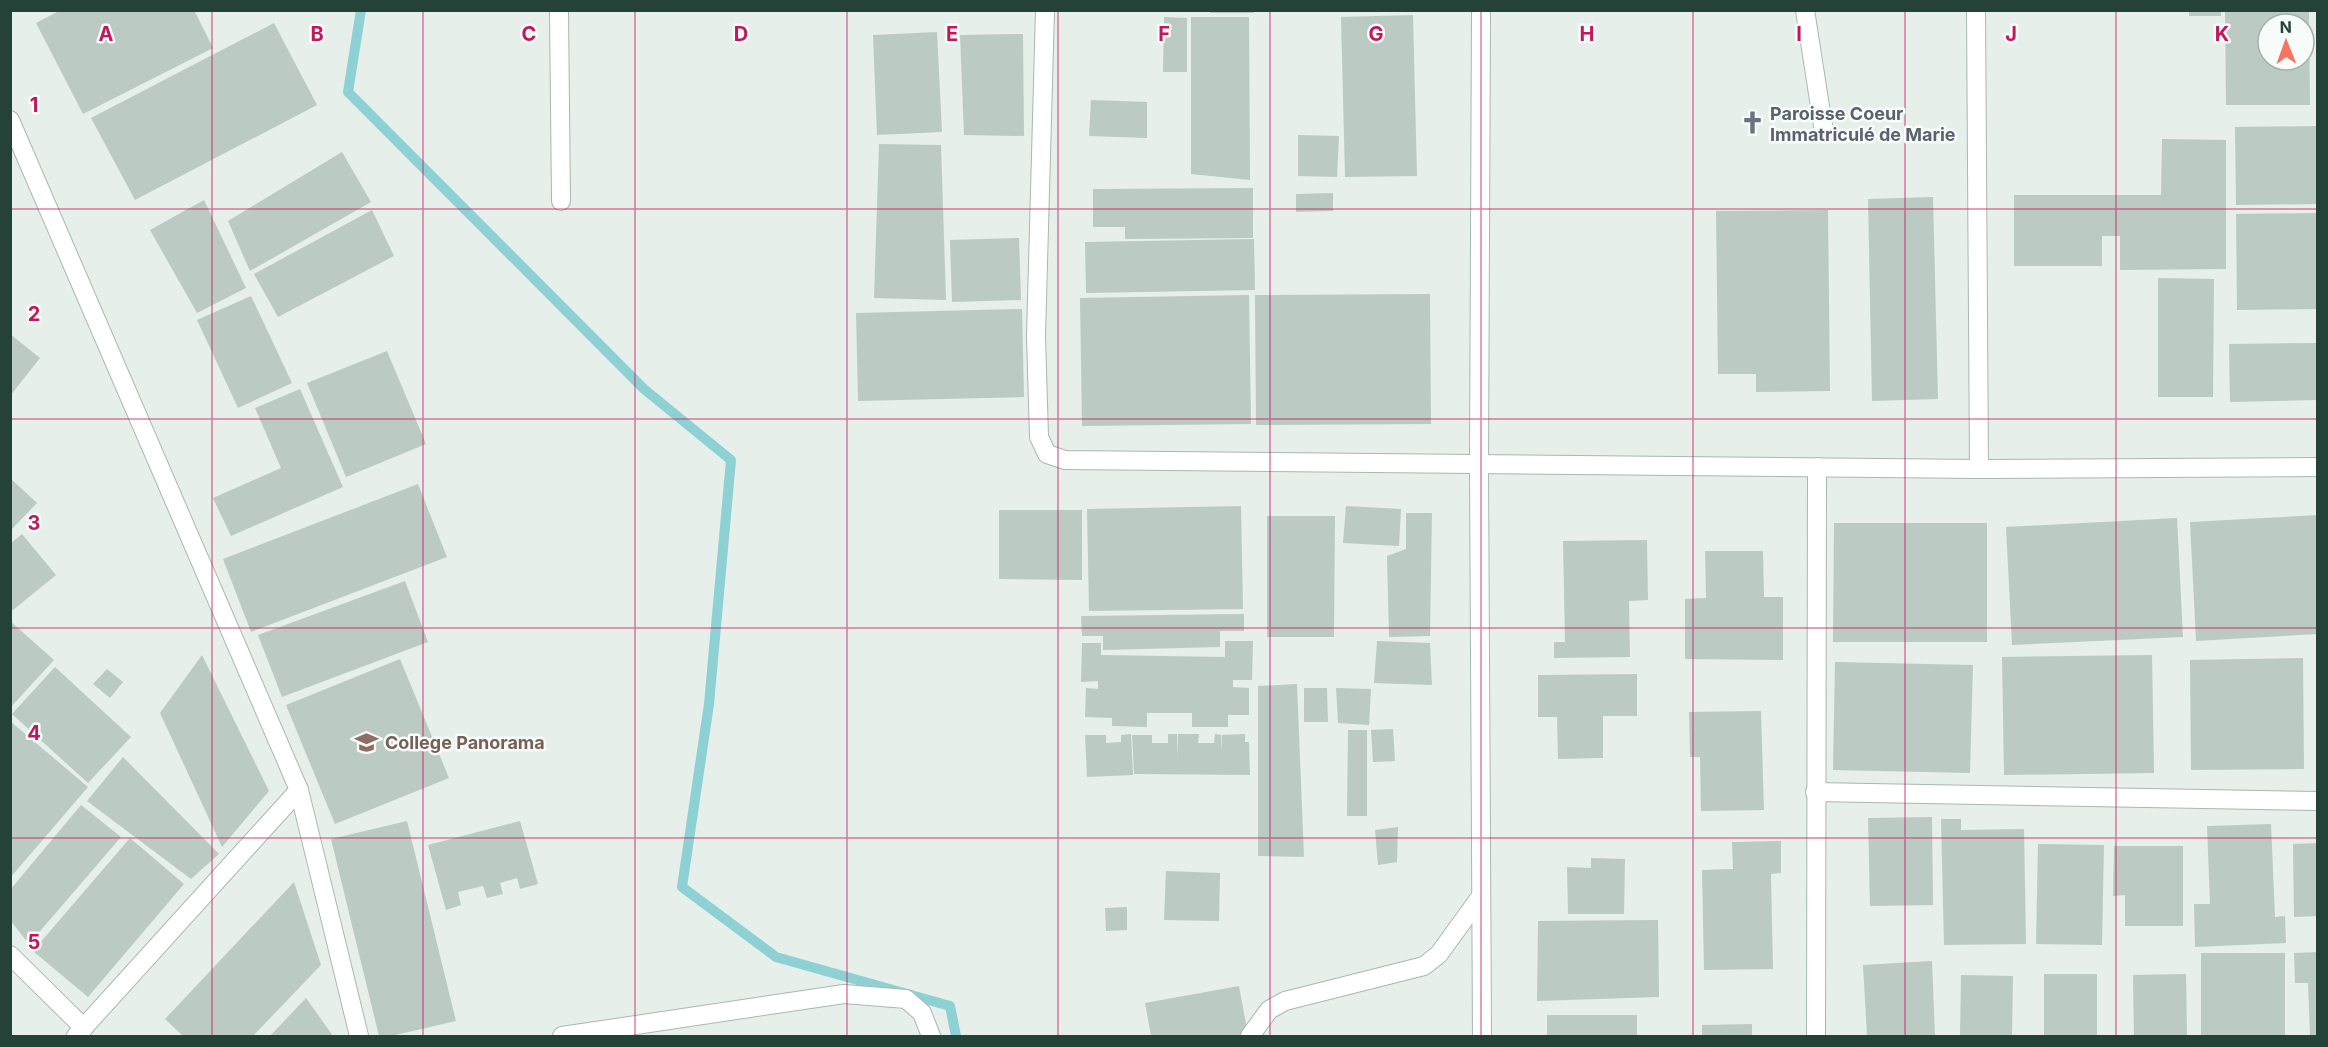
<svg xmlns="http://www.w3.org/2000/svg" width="2328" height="1047" viewBox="0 0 2328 1047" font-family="Inter,sans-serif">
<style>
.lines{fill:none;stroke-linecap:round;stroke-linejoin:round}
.stream{stroke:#8dd1d5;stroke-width:10}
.building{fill:#bbcac3;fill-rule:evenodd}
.minor-casing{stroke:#a8b8b1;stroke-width:20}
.minor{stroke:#fff;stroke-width:18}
.grid{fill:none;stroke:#c2185b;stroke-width:1.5;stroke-opacity:0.55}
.labels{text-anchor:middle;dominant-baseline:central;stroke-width:5;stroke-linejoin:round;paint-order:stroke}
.worship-label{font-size:18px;font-weight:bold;fill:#5b616d;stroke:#f7fbf9;text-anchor:start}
.education-label{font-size:18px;font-weight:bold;fill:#785e54;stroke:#f7fbf9;text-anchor:start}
.grid-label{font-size:20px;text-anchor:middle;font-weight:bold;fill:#c2185b;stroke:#f7fbf9;stroke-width:5;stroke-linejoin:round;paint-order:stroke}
</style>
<rect width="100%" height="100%" fill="#e6efea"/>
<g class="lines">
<path class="stream" d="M 361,10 L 348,92 L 644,389 L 731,460 L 709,704 L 682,887 L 776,957 L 950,1006 L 956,1036"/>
</g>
<g class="building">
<path d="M 61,10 L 194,10 L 213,48 L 83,114 L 36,23 Z"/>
<rect x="1210" y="10" width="44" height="3"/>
<rect x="2189" y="10" width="32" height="6"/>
<path d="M 2225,10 L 2309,10 L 2310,105 L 2226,105 ZM 2268,24 L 2304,24 L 2304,60 L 2268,60 Z"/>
<path d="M 1413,15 L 1417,176 L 1345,177 L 1341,17 Z"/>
<path d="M 1164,17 L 1187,18 L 1187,72 L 1163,72 Z"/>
<path d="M 1191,17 L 1249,17 L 1250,180 L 1191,174 Z"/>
<path d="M 274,23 L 317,105 L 135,200 L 91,118 Z"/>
<path d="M 937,32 L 942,132 L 877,135 L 873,35 Z"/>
<path d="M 1023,34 L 1024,136 L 964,135 L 960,35 Z"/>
<path d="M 1091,100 L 1147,102 L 1147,138 L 1089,136 Z"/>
<path d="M 2318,126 L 2318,204 L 2236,205 L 2235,127 Z"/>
<path d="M 1298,135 L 1339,136 L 1337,177 L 1298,176 Z"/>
<path d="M 2162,139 L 2226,140 L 2226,269 L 2120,270 L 2120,236 L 2102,236 L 2102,266 L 2014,266 L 2014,195 L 2161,195 Z"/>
<path d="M 879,144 L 941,145 L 946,300 L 874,298 Z"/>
<path d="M 342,152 L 371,202 L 250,271 L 228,221 Z"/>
<path d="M 1253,188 L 1253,238 L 1125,239 L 1125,227 L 1093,227 L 1093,189 Z"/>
<path d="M 1333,193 L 1333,211 L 1296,212 L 1296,194 Z"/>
<path d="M 1933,197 L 1938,399 L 1872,401 L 1868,199 Z"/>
<path d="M 204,200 L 246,288 L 197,313 L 150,230 Z"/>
<path d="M 372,210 L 394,256 L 278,317 L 254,274 Z"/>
<path d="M 1828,210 L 1830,391 L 1756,392 L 1756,374 L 1718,374 L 1716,211 Z"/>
<path d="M 2318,213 L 2318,309 L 2237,310 L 2236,214 Z"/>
<path d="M 1019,238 L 1021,300 L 952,302 L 950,240 Z"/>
<path d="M 1254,239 L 1255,290 L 1086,293 L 1085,242 Z"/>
<path d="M 2158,278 L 2214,279 L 2213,397 L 2158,397 Z"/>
<path d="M 1430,294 L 1431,424 L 1256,425 L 1255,295 Z"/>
<path d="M 1249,295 L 1251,424 L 1082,426 L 1080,298 Z"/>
<path d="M 251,296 L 292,383 L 238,408 L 197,320 Z"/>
<path d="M 1022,309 L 1024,397 L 858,401 L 856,313 Z"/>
<path d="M 10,334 L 40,358 L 10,396 Z"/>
<path d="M 2318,343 L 2318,400 L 2230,402 L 2229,344 Z"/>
<path d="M 387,351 L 426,444 L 346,477 L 307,383 Z"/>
<path d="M 300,389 L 343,487 L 231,536 L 213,498 L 281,468 L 255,408 Z"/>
<path d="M 10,478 L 37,503 L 10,531 Z"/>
<path d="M 418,484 L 447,557 L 251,632 L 223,559 Z"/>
<path d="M 1241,506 L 1243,609 L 1089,611 L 1087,509 Z"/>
<path d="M 1346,506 L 1401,509 L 1399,546 L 1343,543 Z"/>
<path d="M 999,510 L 1082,510 L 1082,580 L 999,579 Z"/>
<path d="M 1406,513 L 1432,513 L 1430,636 L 1389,637 L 1387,556 L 1406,549 Z"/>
<path d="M 2318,515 L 2318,634 L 2196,641 L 2190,522 Z"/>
<path d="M 1267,516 L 1335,516 L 1334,637 L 1267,637 Z"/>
<path d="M 2177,518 L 2183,637 L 2012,645 L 2006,527 Z"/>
<path d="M 1834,523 L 1987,523 L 1987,642 L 1833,642 Z"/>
<path d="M 22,534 L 56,575 L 13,610 L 10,607 L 10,544 Z"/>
<path d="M 1647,540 L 1648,600 L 1629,601 L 1630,657 L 1554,658 L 1554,642 L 1565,642 L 1563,541 Z"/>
<path d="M 1705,551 L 1763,551 L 1764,597 L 1783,597 L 1783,660 L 1685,659 L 1685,599 L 1706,598 Z"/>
<path d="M 405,581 L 428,642 L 282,697 L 258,635 Z"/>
<path d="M 1244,614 L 1244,631 L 1220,631 L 1220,647 L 1103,650 L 1103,636 L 1082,636 L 1081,616 Z"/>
<path d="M 10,621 L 54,660 L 10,708 Z"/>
<path d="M 1225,641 L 1253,641 L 1252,680 L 1233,680 L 1233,687 L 1249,688 L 1249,715 L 1228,715 L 1228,727 L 1192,727 L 1192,713 L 1147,713 L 1147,727 L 1112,726 L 1112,718 L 1085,717 L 1086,688 L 1098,689 L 1098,681 L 1081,682 L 1082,643 L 1101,643 L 1101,655 L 1225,657 Z"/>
<path d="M 1377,641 L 1430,643 L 1432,685 L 1374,683 Z"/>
<path d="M 202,655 L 269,791 L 222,847 L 160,713 Z"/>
<path d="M 2152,655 L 2154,773 L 2004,775 L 2002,657 Z"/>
<path d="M 2303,658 L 2304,769 L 2191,770 L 2190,660 Z"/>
<path d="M 400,659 L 449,778 L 335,824 L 286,705 Z"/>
<path d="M 1835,662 L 1973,665 L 1970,773 L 1833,770 Z"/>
<path d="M 55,667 L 131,737 L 88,783 L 12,714 Z"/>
<path d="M 107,669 L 123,682 L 110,698 L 93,684 Z"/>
<path d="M 1637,674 L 1637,716 L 1603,716 L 1603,758 L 1558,759 L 1557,717 L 1538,717 L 1538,675 Z"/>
<path d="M 1297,684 L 1304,857 L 1258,856 L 1258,686 Z"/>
<path d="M 1304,688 L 1327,688 L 1328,722 L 1304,722 Z"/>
<path d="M 1336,688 L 1371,689 L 1369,725 L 1338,723 Z"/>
<path d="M 1761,711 L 1764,810 L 1701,811 L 1700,757 L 1690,757 L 1689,712 Z"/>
<path d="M 10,721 L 88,787 L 10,878 Z"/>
<path d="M 1393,729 L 1395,761 L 1373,762 L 1371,730 Z"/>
<path d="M 1348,730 L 1367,730 L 1367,816 L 1347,816 Z"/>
<path d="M 1131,734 L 1133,775 L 1087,777 L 1085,735 L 1106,735 L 1106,743 L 1121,742 L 1121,735 Z"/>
<path d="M 1168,734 L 1177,734 L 1178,759 L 1178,734 L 1199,734 L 1198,743 L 1214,743 L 1215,734 L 1221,735 L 1222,751 L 1222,735 L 1245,734 L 1245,742 L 1249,742 L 1250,775 L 1134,774 L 1132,735 L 1152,735 L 1152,743 L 1168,743 Z"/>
<path d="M 123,757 L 219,854 L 191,879 L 87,801 Z"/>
<path d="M 81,805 L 121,837 L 29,944 L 10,920 L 10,890 Z"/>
<path d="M 1932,817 L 1933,905 L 1870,906 L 1868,818 Z"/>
<path d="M 1941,819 L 1961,819 L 1961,830 L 2024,829 L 2026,944 L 1944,945 Z"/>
<path d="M 407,821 L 456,1021 L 391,1036 L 379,1036 L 331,839 Z"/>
<path d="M 520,821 L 538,884 L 520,889 L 517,878 L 500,883 L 503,894 L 487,898 L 483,886 L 458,892 L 461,905 L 446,910 L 428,845 Z"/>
<path d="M 2271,824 L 2275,917 L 2285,916 L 2286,943 L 2195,947 L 2194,904 L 2210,904 L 2207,826 Z"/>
<path d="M 1398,827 L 1397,862 L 1378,865 L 1375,830 Z"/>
<path d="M 130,838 L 184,884 L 88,997 L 33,951 Z"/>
<path d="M 1781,841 L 1781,873 L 1771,874 L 1773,969 L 1704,970 L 1702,870 L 1733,869 L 1732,842 Z"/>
<path d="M 2318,843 L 2318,916 L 2294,917 L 2293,844 Z"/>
<path d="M 2038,844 L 2104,845 L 2102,945 L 2036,944 Z"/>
<path d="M 2114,846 L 2183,846 L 2183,926 L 2125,926 L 2125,895 L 2113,896 Z"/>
<path d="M 1591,858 L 1625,859 L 1624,914 L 1568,914 L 1567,867 L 1591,868 Z"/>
<path d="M 1166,871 L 1220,873 L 1219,921 L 1164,920 Z"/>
<path d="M 294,882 L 321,965 L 253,1036 L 183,1036 L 165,1019 Z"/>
<path d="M 1127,907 L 1127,930 L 1106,931 L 1105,908 Z"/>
<path d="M 1658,920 L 1659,997 L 1537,1001 L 1538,921 Z"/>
<path d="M 2318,952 L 2318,1036 L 2310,1036 L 2308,983 L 2295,983 L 2294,953 Z"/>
<rect x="2201" y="953" width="84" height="83"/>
<path d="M 1932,961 L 1935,1036 L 1867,1036 L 1863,965 Z"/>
<rect x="2044" y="974" width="53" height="62"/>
<path d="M 2186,974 L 2187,1036 L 2134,1036 L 2133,975 Z"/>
<path d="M 1961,975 L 2013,976 L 2012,1036 L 1960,1036 Z"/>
<path d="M 1239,986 L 1248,1035 L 1151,1036 L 1145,1003 Z"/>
<path d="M 306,998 L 333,1036 L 270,1036 Z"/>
<rect x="1547" y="1015" width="90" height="21"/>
<path d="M 1752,1024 L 1752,1036 L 1702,1036 L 1702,1025 Z"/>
</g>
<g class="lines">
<defs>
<g id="minor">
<path d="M 559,10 L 561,201"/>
<path d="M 1045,10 L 1036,336 L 1039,437 L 1047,454 L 1065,460 L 1979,469 L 2318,467"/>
<path d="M 1481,10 L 1479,465 L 1482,1036"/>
<path d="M 1805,10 L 1824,132"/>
<path d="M 1976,10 L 1979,469"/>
<path d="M 10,120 L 299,790 L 359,1036"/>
<path d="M 1815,792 L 2318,801"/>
<path d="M 10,955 L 84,1028"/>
<path d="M 76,1036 L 299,790"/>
<path d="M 562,1036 L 844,994 L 906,999 L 922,1013 L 931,1036"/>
<path d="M 1250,1036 L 1269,1010 L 1285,1001 L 1424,966 L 1439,954 L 1481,896"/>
<path d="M 1816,1036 L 1817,467"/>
</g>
</defs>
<use href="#minor" class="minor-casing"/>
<use href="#minor" class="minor"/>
</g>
<path class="grid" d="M 212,10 L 212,1036M 423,10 L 423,1036M 635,10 L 635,1036M 847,10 L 847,1036M 1058,10 L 1058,1036M 1270,10 L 1270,1036M 1481,10 L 1481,1036M 1693,10 L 1693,1036M 1905,10 L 1905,1036M 2116,10 L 2116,1036M 10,209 L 2318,209M 10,419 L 2318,419M 10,628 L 2318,628M 10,838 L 2318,838"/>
<defs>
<symbol id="church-bare" viewBox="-9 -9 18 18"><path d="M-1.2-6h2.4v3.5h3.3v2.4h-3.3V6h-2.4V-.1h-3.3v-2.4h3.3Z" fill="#6b7280" stroke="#f7fbf9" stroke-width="2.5" paint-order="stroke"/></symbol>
<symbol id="school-bare" viewBox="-9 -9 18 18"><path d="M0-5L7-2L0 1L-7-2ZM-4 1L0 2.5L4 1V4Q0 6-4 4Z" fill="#8d6e63" stroke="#f7fbf9" stroke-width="2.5" paint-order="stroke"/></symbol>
</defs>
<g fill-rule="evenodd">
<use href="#church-bare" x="1736" y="106" width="33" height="33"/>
<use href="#school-bare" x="350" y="726" width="33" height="33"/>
</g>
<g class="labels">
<g class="worship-label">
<text x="1770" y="113">Paroisse Coeur<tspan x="1770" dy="21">Immatriculé de Marie</tspan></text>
</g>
<g class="education-label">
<text x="385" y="742">College Panorama</text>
</g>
</g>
<g class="grid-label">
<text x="106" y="41">A</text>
<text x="317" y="41">B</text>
<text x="529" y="41">C</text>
<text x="741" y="41">D</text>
<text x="952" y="41">E</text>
<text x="1164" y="41">F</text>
<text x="1376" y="41">G</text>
<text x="1587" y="41">H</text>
<text x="1799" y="41">I</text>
<text x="2011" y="41">J</text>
<text x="2222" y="41">K</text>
<text x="34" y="112">1</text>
<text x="34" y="321">2</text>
<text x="34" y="530">3</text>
<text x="34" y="740">4</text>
<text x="34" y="949">5</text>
</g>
<rect width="2328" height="1047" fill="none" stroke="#244237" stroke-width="24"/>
<g transform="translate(2286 42) rotate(359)"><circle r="28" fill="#f7fbf9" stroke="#a3b1ab" stroke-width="1.5"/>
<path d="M0-4.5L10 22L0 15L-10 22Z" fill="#f6745d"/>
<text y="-9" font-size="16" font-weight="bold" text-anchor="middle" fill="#244237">N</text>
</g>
</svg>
